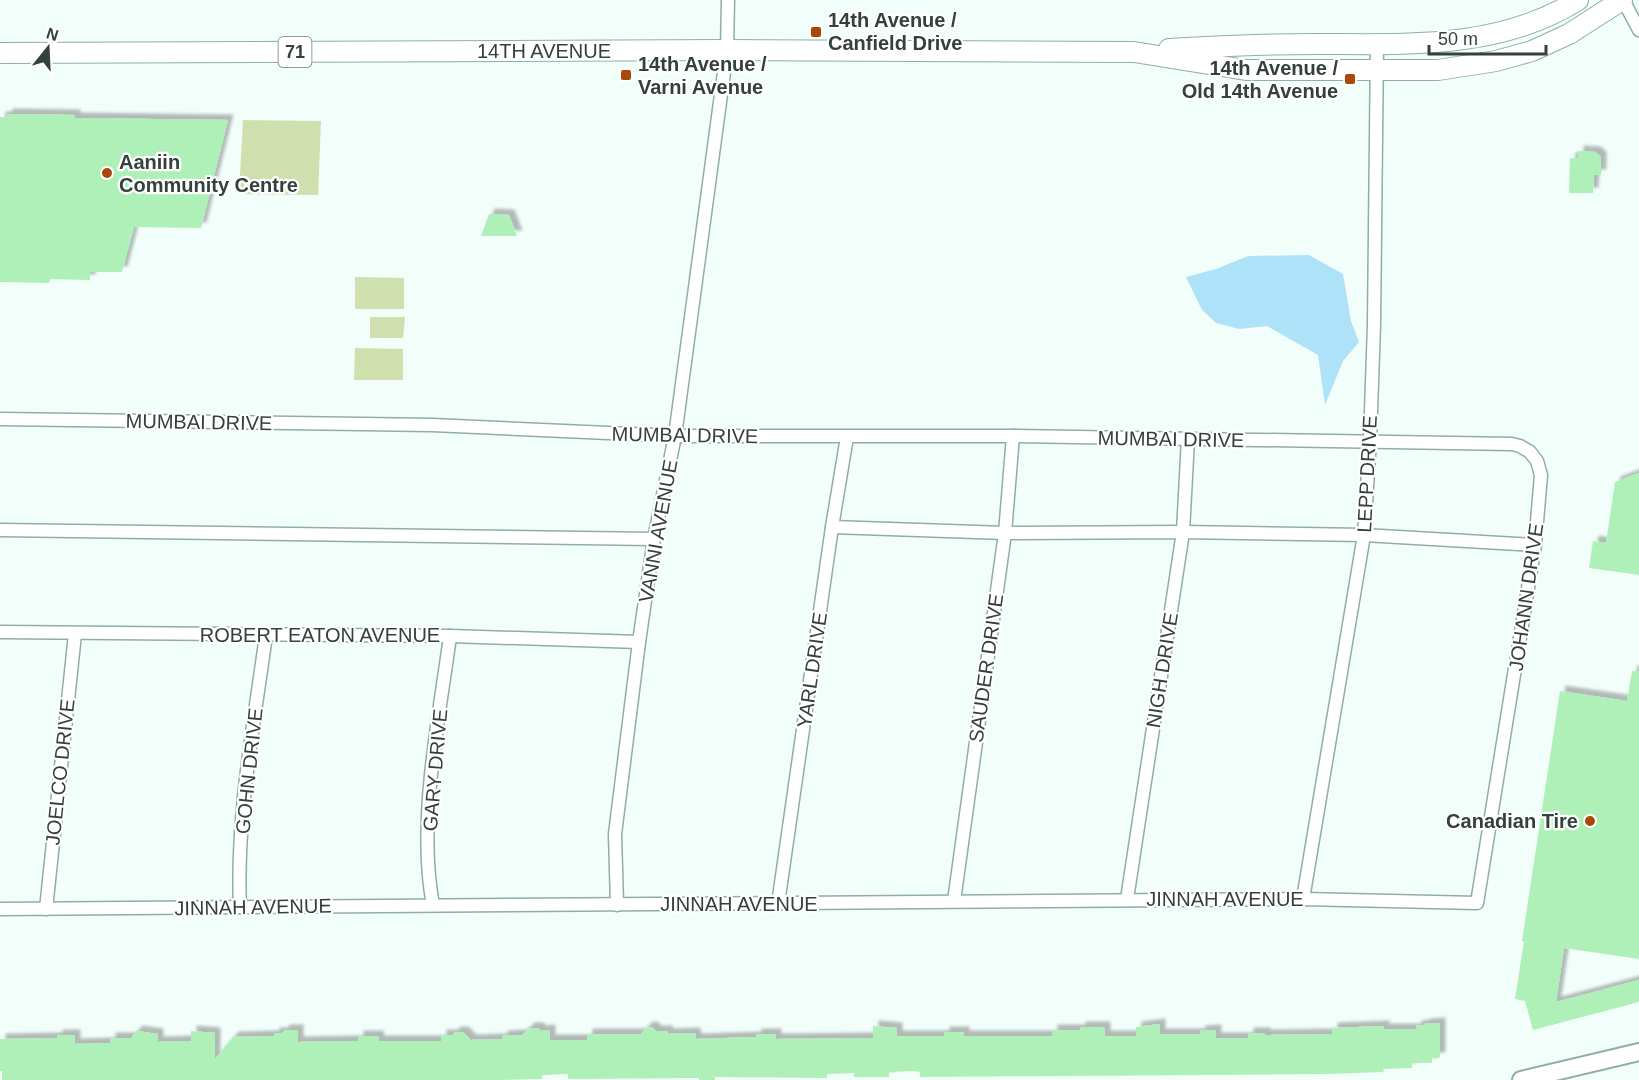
<svg xmlns="http://www.w3.org/2000/svg" width="1639" height="1080" viewBox="0 0 1639 1080" font-family="Arial,sans-serif">
<style>
.green{fill:#cfdfae}
.water{fill:#aee2f8}
.building{fill:#aef0b8;filter:url(#shadow)}
.lines{fill:none;stroke-linecap:round;stroke-linejoin:round}
.street-casing{stroke:#8faea4;stroke-width:15}
.secondary-casing{stroke:#8faea4;stroke-width:20}
.primary-casing{stroke:#8faea4;stroke-width:22}
.street{stroke:#fff;stroke-width:12}
.secondary{stroke:#fff;stroke-width:16}
.primary{stroke:#fff;stroke-width:20}
.poi-dot{fill:#aa480a;stroke:#fff;stroke-width:2}
.labels{text-anchor:middle;dominant-baseline:central;stroke-width:4.5;stroke-linejoin:round;paint-order:stroke}
.shield{fill:#fff;stroke:#707976;stroke-width:1.5}
.shield-label{font-size:18px;font-weight:bold;fill:#33403c}
.poi-label{font-size:20px;font-weight:bold;fill:#33403c;stroke:#fff;text-anchor:start}
.street-label{font-size:20px;fill:#33403c;stroke:#fff}
</style>
<defs>
<filter id="shadow"><feDropShadow dx="5.5" dy="-5.5" stdDeviation="1.5" flood-color="#0004"/></filter>
</defs>
<rect width="100%" height="100%" fill="#f1fef9"/>
<g class="green">
<path d="M 243,120 L 321,121 L 318,195 L 239,194 Z"/>
<path d="M 355,277 L 404,278 L 404,309 L 355,309 Z"/>
<path d="M 370,317 L 405,317 L 403,338 L 370,338 Z"/>
<path d="M 355,348 L 403,349 L 403,380 L 354,380 Z"/>
</g>
<path class="water" d="M 1309,255 L 1343,274 L 1351,321 L 1359,342 L 1343,361 L 1325,405 L 1318,355 L 1267,326 L 1239,329 L 1216,323 L 1202,310 L 1186,277 L 1216,269 L 1248,256 Z"/>
<g class="building">
<path d="M 7,114 L 75,115 L 75,118 L 228,120 L 201,228 L 134,227 L 122,272 L 90,272 L 90,280 L 50,279 L 49,283 L 0,282 L 0,117 L 7,117 Z"/>
<path d="M 1578,151 L 1595,152 L 1601,157 L 1601,175 L 1594,175 L 1593,193 L 1569,193 L 1570,158 L 1578,158 Z"/>
<path d="M 489,214 L 509,215 L 517,236 L 481,236 Z"/>
<path d="M 1639,473 L 1639,575 L 1589,568 L 1593,541 L 1606,543 L 1615,482 Z"/>
<path d="M 1632,671 L 1639,671 L 1639,959 L 1564,948 L 1556,1002 L 1639,980 L 1639,1002 L 1533,1030 L 1525,1001 L 1515,999 L 1524,941 L 1522,941 L 1560,691 L 1627,701 Z"/>
<path d="M 1440,1023 L 1440,1056 L 1439,1058 L 1432,1058 L 1432,1063 L 1412,1063 L 1412,1068 L 1383,1069 L 1384,1072 L 1328,1074 L 920,1077 L 920,1072 L 913,1071 L 889,1072 L 889,1077 L 854,1077 L 854,1073 L 827,1074 L 827,1078 L 715,1077 L 715,1080 L 699,1080 L 699,1078 L 568,1079 L 568,1074 L 542,1075 L 542,1079 L 496,1080 L 2,1080 L 2,1071 L 0,1071 L 0,1039 L 57,1038 L 57,1035 L 75,1035 L 75,1044 L 110,1043 L 110,1038 L 131,1038 L 137,1031 L 158,1034 L 158,1042 L 191,1041 L 191,1031 L 215,1033 L 215,1059 L 233,1037 L 274,1036 L 274,1033 L 282,1033 L 285,1030 L 298,1030 L 298,1042 L 358,1041 L 358,1036 L 378,1036 L 379,1041 L 441,1041 L 441,1035 L 453,1035 L 455,1032 L 463,1032 L 471,1040 L 502,1039 L 502,1036 L 522,1035 L 529,1028 L 538,1028 L 541,1031 L 550,1030 L 550,1040 L 587,1040 L 587,1034 L 641,1034 L 646,1028 L 652,1027 L 656,1031 L 667,1031 L 668,1034 L 695,1033 L 696,1039 L 756,1037 L 756,1034 L 776,1034 L 776,1039 L 873,1038 L 873,1026 L 897,1028 L 897,1036 L 944,1036 L 944,1032 L 964,1032 L 964,1036 L 1052,1036 L 1052,1030 L 1080,1030 L 1080,1027 L 1105,1027 L 1105,1036 L 1136,1036 L 1136,1027 L 1160,1024 L 1160,1034 L 1200,1034 L 1200,1031 L 1216,1030 L 1216,1038 L 1248,1038 L 1248,1033 L 1265,1033 L 1265,1035 L 1332,1034 L 1332,1028 L 1384,1026 L 1384,1029 L 1416,1029 L 1416,1026 L 1424,1025 L 1424,1024 Z"/>
</g>
<g class="lines">
<defs>
<g id="street">
<path d="M 1623,0 L 1639,30"/>
<path d="M 0,419 L 432,425 L 675,436 L 1013,436 L 1512,444 L 1520,446 L 1530,452 L 1537,461 L 1541,475 L 1535,545 L 1477,903 L 1303,899 L 0,909"/>
<path d="M 832,527 L 1005,533 L 1183,532 L 1364,535 L 1535,545"/>
<path d="M 0,530 L 654,539"/>
<path d="M 0,632 L 450,636 L 639,642"/>
<path d="M 1127,899 L 1183,532 L 1188,439"/>
<path d="M 1303,899 L 1364,535 L 1370,440 L 1374,325 L 1377,44"/>
<path d="M 954,901 L 1005,533 L 1013,436"/>
<path d="M 778,904 L 832,527 L 847,437"/>
<path d="M 433,905 C 417,822 439,720 450,636"/>
<path d="M 617,905 L 615,834 L 639,642 L 654,539 L 675,436 L 727,50 L 728,0"/>
<path d="M 240,907 C 236,816 254,724 266,635"/>
<path d="M 46,909 L 75,634"/>
</g>
<path id="secondary" d="M 1521,1080 L 1639,1052"/>
<g id="primary">
<path d="M 1169,49 C 1218,46 1267,44 1316,44 C 1405,44 1499,50 1578,0"/>
<path d="M 0,53 L 727,50 L 1134,52 L 1246,70 L 1438,70 L 1496,61 L 1532,51 L 1569,34 L 1622,0"/>
</g>
</defs>
<use href="#street" class="street-casing"/>
<use href="#secondary" class="secondary-casing"/>
<use href="#primary" class="primary-casing"/>
<use href="#street" class="street"/>
<use href="#secondary" class="secondary"/>
<use href="#primary" class="primary"/>
</g>
<g class="poi-dot">
<rect x="810" y="26" width="12" height="12" rx="3"/>
<rect x="620" y="69" width="12" height="12" rx="3"/>
<rect x="1344" y="73" width="12" height="12" rx="3"/>
<circle cx="107" cy="173" r="6"/>
<circle cx="1590" cy="821" r="6"/>
</g>
<g class="labels">
<rect class="shield" x="278.5" y="37" width="33" height="30" rx="4.5"/>
<g class="shield-label">
<text x="295" y="52">71</text>
</g>
<g class="poi-label">
<text x="828" y="20">14th Avenue /<tspan x="828" dy="23">Canfield Drive</tspan></text>
<text x="638" y="64">14th Avenue /<tspan x="638" dy="23">Varni Avenue</tspan></text>
<text x="1338" y="68" text-anchor="end">14th Avenue /<tspan x="1338" dy="23">Old 14th Avenue</tspan></text>
<text x="119" y="162">Aaniin<tspan x="119" dy="23">Community Centre</tspan></text>
<text x="1578" y="821" text-anchor="end">Canadian Tire</text>
</g>
<g class="street-label">
<text x="544" y="51">14TH AVENUE</text>
<text transform="translate(199 422) rotate(1)">MUMBAI DRIVE</text>
<text transform="translate(685 435) rotate(1)">MUMBAI DRIVE</text>
<text transform="translate(1171 439) rotate(1)">MUMBAI DRIVE</text>
<text transform="translate(1367 474) rotate(-87)">LEPP DRIVE</text>
<text transform="translate(658 531) rotate(-80)">VANNI AVENUE</text>
<text transform="translate(1526 597) rotate(-82)">JOHANN DRIVE</text>
<text x="320" y="635">ROBERT EATON AVENUE</text>
<text transform="translate(986 668) rotate(-82)">SAUDER DRIVE</text>
<text transform="translate(812 670) rotate(-82)">YARL DRIVE</text>
<text transform="translate(1162 670) rotate(-81)">NIGH DRIVE</text>
<text transform="translate(435 770) rotate(-85)">GARY DRIVE</text>
<text transform="translate(249 771) rotate(-84)">GOHN DRIVE</text>
<text transform="translate(60 772) rotate(-84)">JOELCO DRIVE</text>
<text x="1225" y="899">JINNAH AVENUE</text>
<text x="739" y="904">JINNAH AVENUE</text>
<text transform="translate(253 907) rotate(-1)">JINNAH AVENUE</text>
</g>
</g>
<g transform="translate(48 48) rotate(18)" stroke="#ffffff" stroke-width="4.5" paint-order="stroke">
<path d="M0-4.5L10 22L0 15L-10 22Z" fill="#33403c"/>
<text y="-9" font-size="16" font-weight="bold" text-anchor="middle" fill="#33403c">N</text>
</g>
<path d="M1429 45v9h117v-9" fill="none" stroke="#33403c" stroke-width="3"/>
<text x="1438" y="45" font-size="18" fill="#33403c" stroke="#ffffff" stroke-width="4.5" paint-order="stroke">50 m</text>
</svg>
